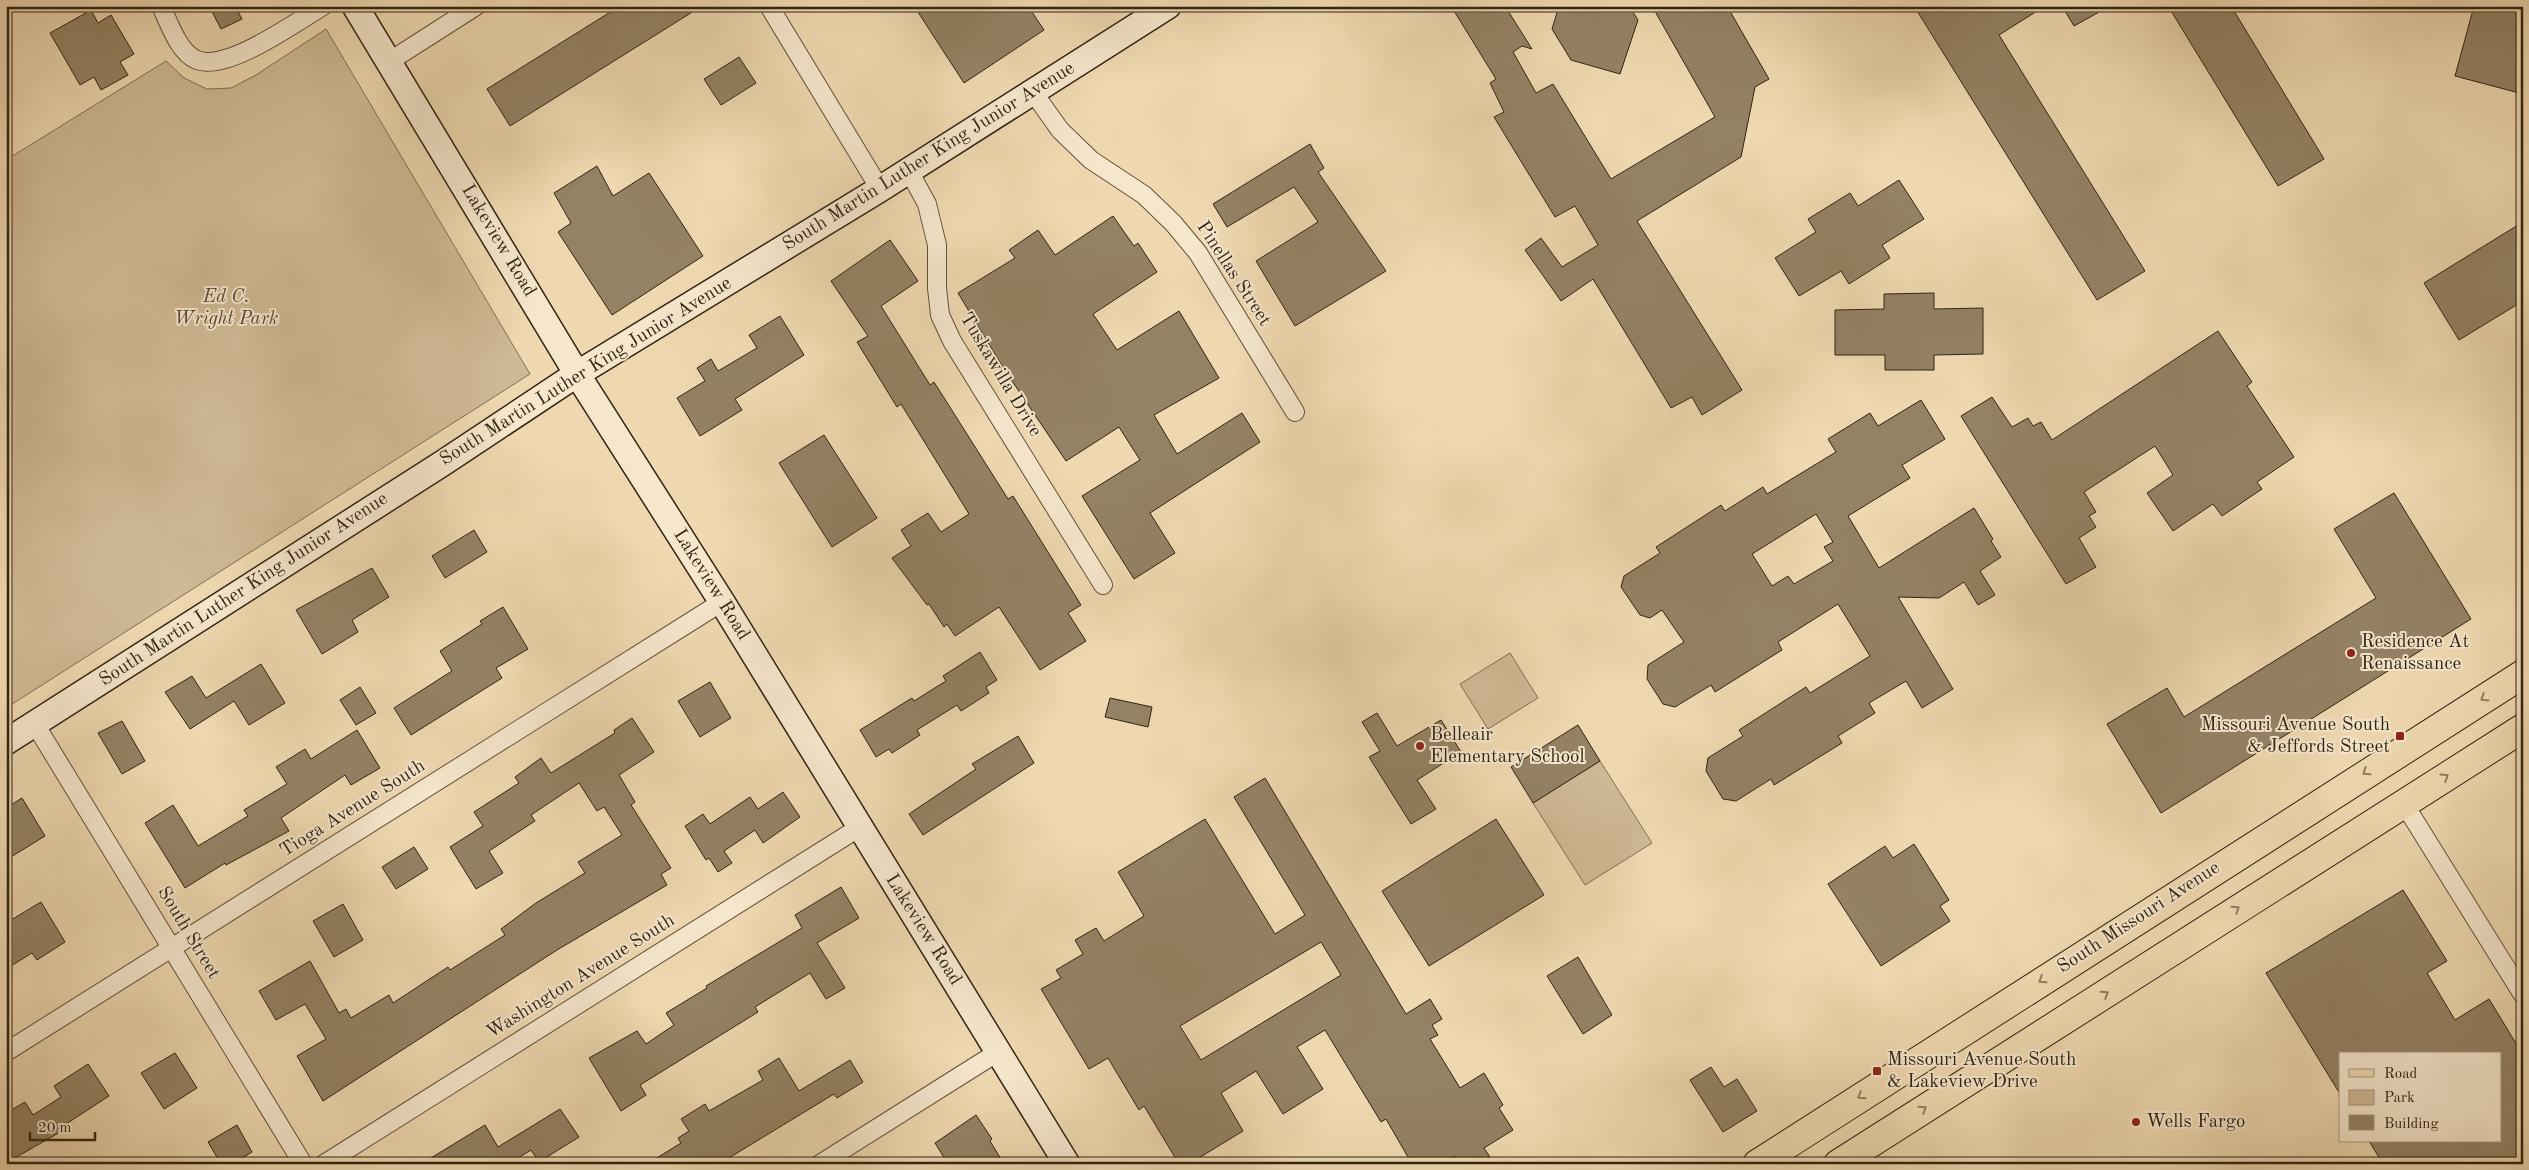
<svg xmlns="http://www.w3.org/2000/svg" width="2529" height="1170" viewBox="0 0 2529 1170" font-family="'Old Standard TT',serif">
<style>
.green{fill:#cfb995;stroke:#806e54}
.building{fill:#948265;stroke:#312413;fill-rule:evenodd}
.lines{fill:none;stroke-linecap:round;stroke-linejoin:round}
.street-casing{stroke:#60513a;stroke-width:20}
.secondary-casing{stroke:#312413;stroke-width:28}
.primary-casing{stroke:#312413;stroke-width:30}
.street{stroke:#f5e6cc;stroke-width:18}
.secondary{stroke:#f5e6cc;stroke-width:25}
.primary{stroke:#efd8b0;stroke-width:28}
.oneway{stroke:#907e62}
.poi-dot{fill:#8f2418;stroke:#f5e6cc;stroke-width:2}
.labels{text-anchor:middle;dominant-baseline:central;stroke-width:4;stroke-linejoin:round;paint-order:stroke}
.street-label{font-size:19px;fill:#312413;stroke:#f5e6cc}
.park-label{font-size:19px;font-style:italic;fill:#584934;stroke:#f5e6cc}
.poi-label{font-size:19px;fill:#312413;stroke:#f5e6cc;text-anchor:start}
</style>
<rect width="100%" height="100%" fill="#efd8b0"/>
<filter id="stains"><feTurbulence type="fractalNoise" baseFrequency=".004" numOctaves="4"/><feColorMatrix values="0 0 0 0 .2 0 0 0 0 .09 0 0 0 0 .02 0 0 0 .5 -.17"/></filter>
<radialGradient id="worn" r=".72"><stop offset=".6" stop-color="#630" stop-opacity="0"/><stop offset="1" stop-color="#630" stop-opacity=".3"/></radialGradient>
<g class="green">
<path d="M 326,29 L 530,374 L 6,708 L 6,160 L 166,61 L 184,78 L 207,89 L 231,88 L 256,75 Z"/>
<path d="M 1510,653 L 1538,698 L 1488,729 L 1460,684 Z"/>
<path d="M 1600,761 L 1652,843 L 1585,885 L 1533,803 Z"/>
</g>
<g class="building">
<path d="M 209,6 L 235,6 L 242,19 L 221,29 Z"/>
<path d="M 620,6 L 702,6 L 510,126 L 487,89 Z"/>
<path d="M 914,6 L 1028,6 L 1044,30 L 964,83 Z"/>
<path d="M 1451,6 L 1505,6 L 1532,49 L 1522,46 L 1513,52 L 1536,93 L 1553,84 L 1611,179 L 1715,117 L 1652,6 L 1727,6 L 1769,79 L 1755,87 L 1741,157 L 1637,221 L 1742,390 L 1702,415 L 1692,397 L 1671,408 L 1593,279 L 1561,301 L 1525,250 L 1541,238 L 1562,267 L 1598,245 L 1575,206 L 1555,217 L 1494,117 L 1504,112 L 1490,83 L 1496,79 Z"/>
<path d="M 1559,6 L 1629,6 L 1638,20 L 1620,74 L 1571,60 L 1552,29 Z"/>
<path d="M 1914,6 L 2045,6 L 1999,35 L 2145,271 L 2097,300 Z"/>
<path d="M 2062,6 L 2110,6 L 2074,26 Z"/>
<path d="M 2168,6 L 2231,6 L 2324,159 L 2278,186 Z"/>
<path d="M 2474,6 L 2523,6 L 2523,94 L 2455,76 Z"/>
<path d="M 91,10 L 98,23 L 111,15 L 134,54 L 120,62 L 128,75 L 101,90 L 94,77 L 80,85 L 50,33 Z"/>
<path d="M 739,57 L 756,83 L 721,105 L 704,79 Z"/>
<path d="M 1310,144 L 1324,168 L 1318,172 L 1386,271 L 1295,326 L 1256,261 L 1318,222 L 1294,187 L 1227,227 L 1213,204 Z"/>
<path d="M 597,166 L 613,196 L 649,173 L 703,256 L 612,315 L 558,232 L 571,223 L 554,193 Z"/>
<path d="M 1899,180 L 1924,219 L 1882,245 L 1890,258 L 1849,284 L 1841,271 L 1799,296 L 1775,258 L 1816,232 L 1808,219 L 1850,193 L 1858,206 Z"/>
<path d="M 1113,216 L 1134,246 L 1138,243 L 1157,272 L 1093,314 L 1117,350 L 1179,311 L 1219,378 L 1154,415 L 1177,454 L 1242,413 L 1260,442 L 1150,513 L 1175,553 L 1134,579 L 1082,496 L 1140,460 L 1119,427 L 1066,461 L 1004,369 L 958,293 L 1015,258 L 1009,250 L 1038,230 L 1055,255 Z"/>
<path d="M 2523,222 L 2523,301 L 2459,340 L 2424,283 Z"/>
<path d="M 890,240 L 918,281 L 881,306 L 930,385 L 934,382 L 1008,499 L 1013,496 L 1081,605 L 1068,613 L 1086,641 L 1040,670 L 999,607 L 955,636 L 947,624 L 944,627 L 929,604 L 927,605 L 892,558 L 911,546 L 901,530 L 928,513 L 941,532 L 969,514 L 901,404 L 897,407 L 857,342 L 868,336 L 831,281 Z"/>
<path d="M 1934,293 L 1934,309 L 1983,308 L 1983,354 L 1934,355 L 1934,370 L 1885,370 L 1885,355 L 1835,355 L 1835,310 L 1884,309 L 1884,294 Z"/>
<path d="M 780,316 L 804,355 L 735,399 L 742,410 L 700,436 L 677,398 L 705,381 L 697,368 L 711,359 L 718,371 L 757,348 L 749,335 Z"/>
<path d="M 2218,331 L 2252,382 L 2247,386 L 2294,457 L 2257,482 L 2262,489 L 2222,516 L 2213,504 L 2173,531 L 2147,493 L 2173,475 L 2155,446 L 2084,492 L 2096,512 L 2089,516 L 2096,527 L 2079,538 L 2096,567 L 2066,584 L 1961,416 L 1992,397 L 2012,427 L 2028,418 L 2033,426 L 2041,422 L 2052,440 Z"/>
<path d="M 1921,400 L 1945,439 L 1902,465 L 1910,478 L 1848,516 L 1879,568 L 1974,508 L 1993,539 L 1991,541 L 2001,557 L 1980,571 L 1995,595 L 1978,605 L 1964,582 L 1939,598 L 1898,597 L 1953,689 L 1922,708 L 1906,681 L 1869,703 L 1875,713 L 1838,736 L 1842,743 L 1774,785 L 1771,779 L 1736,801 L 1723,799 L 1706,771 L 1708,758 L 1743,736 L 1739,730 L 1806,687 L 1810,693 L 1870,656 L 1838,604 L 1778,642 L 1782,650 L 1715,692 L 1711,685 L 1675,707 L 1663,704 L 1647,679 L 1648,665 L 1684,642 L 1662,610 L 1650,618 L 1640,615 L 1621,587 L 1624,576 L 1660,553 L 1656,547 L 1721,505 L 1725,511 L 1763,487 L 1767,494 L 1836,452 L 1828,439 L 1870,413 L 1878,426 ZM 1816,514 L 1833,542 L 1824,547 L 1833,561 L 1794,584 L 1788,576 L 1772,586 L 1752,554 Z"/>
<path d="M 824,435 L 877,518 L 832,547 L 779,463 Z"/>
<path d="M 2394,493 L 2471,619 L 2161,813 L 2107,724 L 2167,688 L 2184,717 L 2376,598 L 2334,529 Z"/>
<path d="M 474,530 L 487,552 L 445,578 L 432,556 Z"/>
<path d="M 372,568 L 389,597 L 352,620 L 358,632 L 322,654 L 296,610 Z"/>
<path d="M 503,607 L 528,649 L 496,668 L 502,678 L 411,735 L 394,708 L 452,671 L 440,651 L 482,624 L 480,621 Z"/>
<path d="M 980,652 L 997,680 L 986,687 L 989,693 L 961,711 L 957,705 L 917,730 L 920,735 L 892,753 L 889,749 L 876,757 L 860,730 L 912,698 L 914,701 L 946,681 L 943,676 Z"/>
<path d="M 261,664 L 285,703 L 249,725 L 234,701 L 190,729 L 165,692 L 192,676 L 206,698 Z"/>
<path d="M 710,682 L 731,718 L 700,737 L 678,701 Z"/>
<path d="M 360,687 L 376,713 L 356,725 L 340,700 Z"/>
<path d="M 1110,698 L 1152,707 L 1148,727 L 1105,717 Z"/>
<path d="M 1377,713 L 1397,746 L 1441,720 L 1461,752 L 1417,780 L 1436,809 L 1411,824 L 1369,757 L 1380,751 L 1362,722 Z"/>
<path d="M 632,718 L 654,752 L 619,775 L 635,802 L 631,805 L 671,868 L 661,874 L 667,885 L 557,950 L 323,1101 L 297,1056 L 326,1039 L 305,1004 L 276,1020 L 259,991 L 310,961 L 339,1013 L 346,1009 L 351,1018 L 389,995 L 393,1003 L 448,967 L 450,970 L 505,935 L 501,929 L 536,903 L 585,873 L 578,862 L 622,835 L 604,807 L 597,811 L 579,783 L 531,815 L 535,821 L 489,851 L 503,873 L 476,889 L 450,847 L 483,826 L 474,812 L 519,783 L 515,777 L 541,758 L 551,773 L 615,733 L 614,730 Z"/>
<path d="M 122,721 L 145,761 L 122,774 L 98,733 Z"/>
<path d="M 1578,725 L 1600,761 L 1533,803 L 1511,767 Z"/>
<path d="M 357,730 L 380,768 L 351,785 L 345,775 L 281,818 L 289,831 L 226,865 L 225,863 L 185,888 L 145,823 L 173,805 L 198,846 L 248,816 L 244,810 L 287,784 L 276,767 L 305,749 L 311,759 Z"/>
<path d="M 1018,736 L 1034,763 L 923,835 L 909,814 L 976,769 L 972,764 Z"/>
<path d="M 1265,778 L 1406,1014 L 1430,999 L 1442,1019 L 1432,1025 L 1438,1035 L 1430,1039 L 1460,1088 L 1484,1073 L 1503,1105 L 1499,1108 L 1513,1130 L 1484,1148 L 1490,1157 L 1479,1164 L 1459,1164 L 1454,1156 L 1442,1164 L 1412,1164 L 1386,1119 L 1381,1122 L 1325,1030 L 1297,1047 L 1323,1089 L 1283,1114 L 1256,1071 L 1221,1093 L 1243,1131 L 1189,1164 L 1179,1164 L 1144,1106 L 1139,1110 L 1108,1058 L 1089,1069 L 1041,989 L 1061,978 L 1056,970 L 1083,954 L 1075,940 L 1096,928 L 1104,941 L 1144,916 L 1118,872 L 1205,819 L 1275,934 L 1305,915 L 1234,797 ZM 1321,942 L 1341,975 L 1201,1060 L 1180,1026 Z"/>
<path d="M 783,792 L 800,817 L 763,843 L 755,830 L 724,851 L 732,863 L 718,872 L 709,858 L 706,860 L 685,826 L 703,814 L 710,824 L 750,797 L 758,809 Z"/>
<path d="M 22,798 L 45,836 L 6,860 L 6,808 Z"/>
<path d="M 1496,819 L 1544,895 L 1429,966 L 1382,891 Z"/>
<path d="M 1914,844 L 1949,900 L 1940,906 L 1950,921 L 1881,966 L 1828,884 L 1885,846 L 1893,858 Z"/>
<path d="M 414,847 L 428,869 L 396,889 L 382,867 Z"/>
<path d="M 841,887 L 859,918 L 817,943 L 845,988 L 826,999 L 810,973 L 755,1007 L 758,1012 L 640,1085 L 646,1095 L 621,1111 L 589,1058 L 637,1031 L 646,1044 L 674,1025 L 666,1013 L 707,988 L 706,986 L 802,928 L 795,915 Z"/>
<path d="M 2403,890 L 2447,961 L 2427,973 L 2455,1020 L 2489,999 L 2523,1055 L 2523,1164 L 2383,1164 L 2369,1141 L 2500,1141 L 2500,1054 L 2340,1054 L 2340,1094 L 2266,973 Z"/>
<path d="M 41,902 L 65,942 L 37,960 L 32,953 L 6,969 L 6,923 Z"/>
<path d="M 343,904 L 363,940 L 334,957 L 313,921 Z"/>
<path d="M 1578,957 L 1612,1015 L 1583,1034 L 1547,976 Z"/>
<path d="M 175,1053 L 197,1088 L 164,1109 L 141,1073 Z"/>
<path d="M 779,1058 L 799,1091 L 850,1060 L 863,1082 L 837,1098 L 834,1094 L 719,1164 L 647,1164 L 681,1143 L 678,1138 L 689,1131 L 681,1119 L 705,1104 L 709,1111 L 763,1080 L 758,1071 Z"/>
<path d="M 88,1064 L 109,1096 L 60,1128 L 62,1131 L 6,1163 L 6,1113 L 25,1102 L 33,1115 L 61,1097 L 54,1086 Z"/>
<path d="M 1711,1067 L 1724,1087 L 1737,1079 L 1757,1111 L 1723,1132 L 1690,1080 Z"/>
<path d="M 560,1109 L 579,1137 L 539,1162 L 531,1150 L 508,1164 L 421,1164 L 485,1125 L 498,1147 Z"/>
<path d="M 976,1115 L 992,1139 L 990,1141 L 1004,1164 L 948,1164 L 935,1143 Z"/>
<path d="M 237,1125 L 252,1152 L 232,1164 L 221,1164 L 208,1142 Z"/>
</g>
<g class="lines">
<defs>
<g id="street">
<path d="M 161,6 C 169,23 179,53 197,60 C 227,72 296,22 323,6"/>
<path d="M 769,6 L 880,189"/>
<path d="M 390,61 L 476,6"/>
<path d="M 1033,92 L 1060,130 L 1091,160 L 1144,195 L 1173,223 L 1198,253 L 1295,412"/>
<path d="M 909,171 L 927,204 L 937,245 L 937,288 L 940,315 L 952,341 L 1103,585"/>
<path d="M 35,724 L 303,1164"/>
<path d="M 2403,802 L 2523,995"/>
<path d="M 6,1052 L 722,602"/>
<path d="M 324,1164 L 860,827"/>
<path d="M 820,1164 L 998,1052"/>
</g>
<g id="secondary">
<path d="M 355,6 L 577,374 L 722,602 L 1067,1164"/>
<path d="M 6,742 L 443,463 L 577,374 L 880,189 L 1168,6"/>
</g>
<g id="primary">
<path d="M 1757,1164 L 2523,674"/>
<path d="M 1838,1164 L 2523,728"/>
</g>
</defs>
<use href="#street" class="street-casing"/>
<use href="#secondary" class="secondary-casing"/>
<use href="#primary" class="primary-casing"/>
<use href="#street" class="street"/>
<use href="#secondary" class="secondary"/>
<use href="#primary" class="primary"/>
</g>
<defs><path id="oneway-chevron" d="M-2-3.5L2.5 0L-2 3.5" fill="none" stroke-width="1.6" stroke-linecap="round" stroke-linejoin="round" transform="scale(1.25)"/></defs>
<g class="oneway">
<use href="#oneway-chevron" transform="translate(2484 698) rotate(148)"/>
<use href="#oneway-chevron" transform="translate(2366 772) rotate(147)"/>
<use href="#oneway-chevron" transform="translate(2445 777) rotate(-32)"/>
<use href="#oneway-chevron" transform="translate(2236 909) rotate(-33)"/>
<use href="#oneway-chevron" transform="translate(2042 980) rotate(147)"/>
<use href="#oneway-chevron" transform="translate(2105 994) rotate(-33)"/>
<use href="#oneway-chevron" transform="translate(1861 1096) rotate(147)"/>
<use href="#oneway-chevron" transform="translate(1923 1109) rotate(-33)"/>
</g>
<g class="poi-dot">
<circle cx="2351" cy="653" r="5"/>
<rect x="2395" y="731" width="10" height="10" rx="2.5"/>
<circle cx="1420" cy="746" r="5"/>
<rect x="1872" y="1066" width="10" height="10" rx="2.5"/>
<circle cx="2136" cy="1122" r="5"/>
</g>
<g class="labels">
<g class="street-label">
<text transform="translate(929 157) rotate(-32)">South Martin Luther King Junior Avenue</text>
<text transform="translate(498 241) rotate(59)">Lakeview Road</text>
<text transform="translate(1233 274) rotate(57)">Pinellas Street</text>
<text transform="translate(586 372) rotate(-32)">South Martin Luther King Junior Avenue</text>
<text transform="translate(1000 375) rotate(59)">Tuskawilla Drive</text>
<text transform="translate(711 585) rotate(58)">Lakeview Road</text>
<text transform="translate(244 590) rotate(-33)">South Martin Luther King Junior Avenue</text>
<text transform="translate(353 809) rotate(-32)">Tioga Avenue South</text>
<text transform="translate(2139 918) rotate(-33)">South Missouri Avenue</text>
<text transform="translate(923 930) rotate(58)">Lakeview Road</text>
<text transform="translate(188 933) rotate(59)">South Street</text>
<text transform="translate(581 977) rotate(-32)">Washington Avenue South</text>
</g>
<g class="park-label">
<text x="226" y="297">Ed C.<tspan x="226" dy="22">Wright Park</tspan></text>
</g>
<g class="poi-label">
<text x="2361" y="642">Residence At<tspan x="2361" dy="22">Renaissance</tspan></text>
<text x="2390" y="725" text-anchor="end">Missouri Avenue South<tspan x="2390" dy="22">&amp; Jeffords Street</tspan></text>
<text x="1430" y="735">Belleair<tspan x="1430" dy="22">Elementary School</tspan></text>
<text x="1887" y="1060">Missouri Avenue South<tspan x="1887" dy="22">&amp; Lakeview Drive</tspan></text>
<text x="2146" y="1122">Wells Fargo</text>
</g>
</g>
<rect width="2529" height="1170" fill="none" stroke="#efd8b0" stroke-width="25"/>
<rect x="8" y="8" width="2514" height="1155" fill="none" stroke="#312413" stroke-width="2.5"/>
<rect x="12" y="12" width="2504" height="1145" fill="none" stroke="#312413"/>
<rect x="2339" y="1052" width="162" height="90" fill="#f5e6cc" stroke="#a79882"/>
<rect x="2349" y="1069" width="25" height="8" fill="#efd8b0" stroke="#a79882"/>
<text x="2384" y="1078" font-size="15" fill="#312413">Road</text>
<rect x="2349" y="1090" width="25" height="15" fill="#cfb995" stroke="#a79882"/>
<text x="2384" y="1102" font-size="15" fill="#312413">Park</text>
<rect x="2349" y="1115" width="25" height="15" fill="#948265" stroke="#a79882"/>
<text x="2384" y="1128" font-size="15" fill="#312413">Building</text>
<path d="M30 1132v8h65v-8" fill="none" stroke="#312413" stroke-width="2.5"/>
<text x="38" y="1132" font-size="15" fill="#312413" stroke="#f5e6cc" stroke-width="4" paint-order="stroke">20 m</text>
<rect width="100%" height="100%" filter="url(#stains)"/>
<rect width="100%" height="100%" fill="url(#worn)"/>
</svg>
